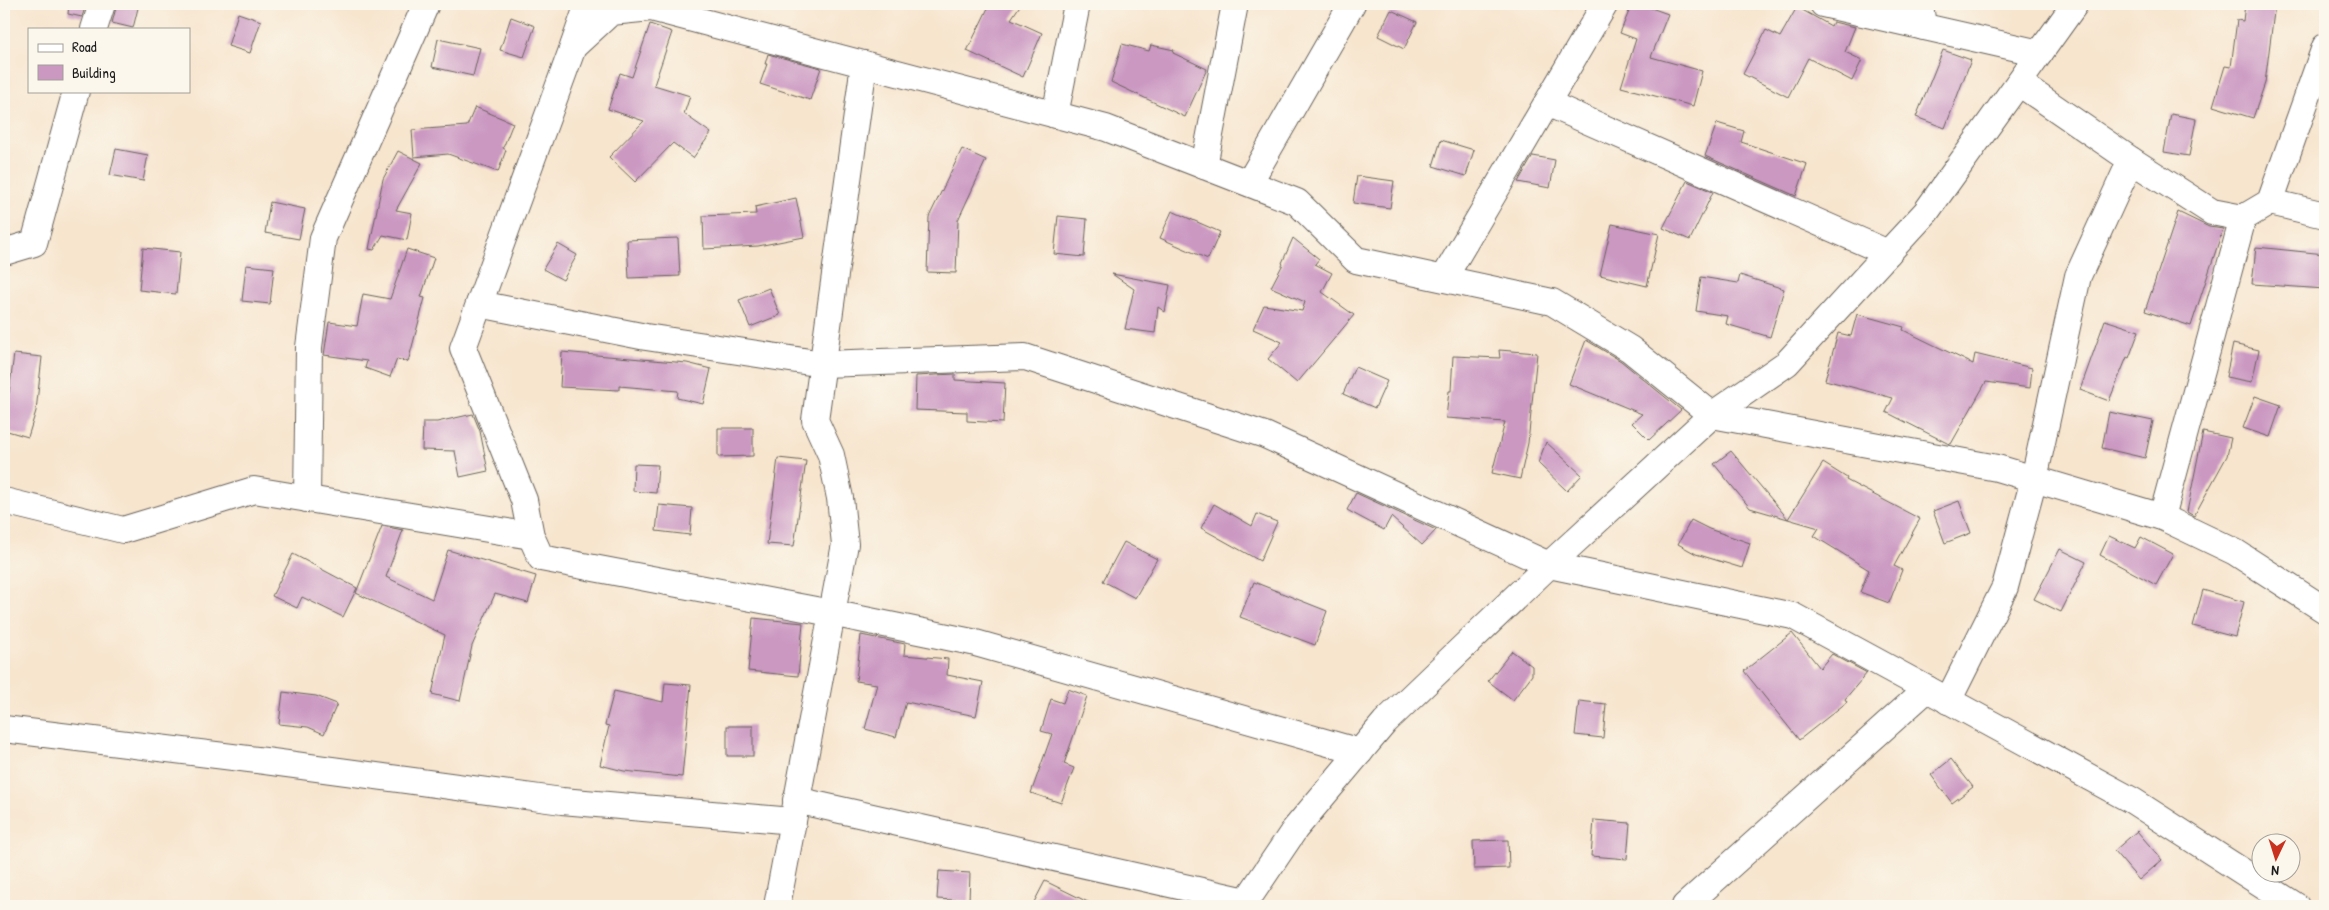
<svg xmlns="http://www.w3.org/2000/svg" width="2329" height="910" viewBox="0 0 2329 910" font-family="'Patrick Hand',sans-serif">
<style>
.building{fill:#cb98c2}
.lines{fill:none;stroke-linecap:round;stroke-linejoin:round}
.street-casing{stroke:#69625a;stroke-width:28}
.street{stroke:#fff;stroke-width:26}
</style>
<rect width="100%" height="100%" fill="#fbf7ec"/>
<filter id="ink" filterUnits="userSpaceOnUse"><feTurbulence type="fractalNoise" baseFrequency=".02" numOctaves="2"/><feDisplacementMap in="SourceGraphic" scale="10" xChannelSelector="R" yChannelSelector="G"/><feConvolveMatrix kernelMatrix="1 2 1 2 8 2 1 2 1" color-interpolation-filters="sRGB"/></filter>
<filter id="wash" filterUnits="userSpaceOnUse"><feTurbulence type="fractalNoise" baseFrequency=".0096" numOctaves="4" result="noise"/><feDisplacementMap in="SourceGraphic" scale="20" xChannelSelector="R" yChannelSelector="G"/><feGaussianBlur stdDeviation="1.12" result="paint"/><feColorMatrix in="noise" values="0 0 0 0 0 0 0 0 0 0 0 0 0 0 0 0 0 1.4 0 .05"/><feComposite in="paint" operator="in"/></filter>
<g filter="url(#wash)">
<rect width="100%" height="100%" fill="#f7e5ce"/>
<g id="blocks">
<g class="building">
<path d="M 69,4 L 86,4 L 82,17 L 68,14 Z"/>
<path d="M 117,4 L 139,4 L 133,28 L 112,23 Z"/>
<path d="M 990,4 L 1021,4 L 1011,19 L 1042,33 L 1023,77 L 967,51 Z"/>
<path d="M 1632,4 L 1640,4 L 1668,14 L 1651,57 L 1702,71 L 1693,106 L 1621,87 L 1636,39 L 1620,33 Z"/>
<path d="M 2245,4 L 2275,4 L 2265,83 L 2253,118 L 2213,106 L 2225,66 L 2231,67 L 2237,20 L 2243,21 Z"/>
<path d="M 1797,7 L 1831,26 L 1833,22 L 1855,27 L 1845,52 L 1862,60 L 1852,81 L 1808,58 L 1788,97 L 1743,74 L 1766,30 L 1780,37 Z"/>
<path d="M 1391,10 L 1417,22 L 1404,49 L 1378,36 Z"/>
<path d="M 238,13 L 261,21 L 250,53 L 228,46 Z"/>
<path d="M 511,17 L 535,26 L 524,57 L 500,50 Z"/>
<path d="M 650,24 L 672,32 L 654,85 L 690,96 L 684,114 L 711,133 L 693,158 L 673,143 L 635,182 L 609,157 L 644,121 L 608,109 L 620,73 L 632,77 Z"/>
<path d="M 438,39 L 480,48 L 473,76 L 432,67 Z"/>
<path d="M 1122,44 L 1149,51 L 1151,45 L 1174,50 L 1173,53 L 1207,69 L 1185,117 L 1111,82 Z"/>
<path d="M 1943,50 L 1971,60 L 1945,128 L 1916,117 Z"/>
<path d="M 768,54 L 821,68 L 810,100 L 760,84 L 767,64 L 765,64 Z"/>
<path d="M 475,107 L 513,123 L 503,148 L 506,150 L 498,172 L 448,154 L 414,157 L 412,130 L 467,126 Z"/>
<path d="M 2171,114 L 2196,119 L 2189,156 L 2164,152 Z"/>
<path d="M 1717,123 L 1744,131 L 1741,142 L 1807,164 L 1796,196 L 1705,156 Z"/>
<path d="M 1441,140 L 1474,150 L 1466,176 L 1433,166 Z"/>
<path d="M 116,149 L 148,155 L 143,181 L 110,175 Z"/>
<path d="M 962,149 L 986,160 L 958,220 L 956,273 L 927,272 L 929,217 Z"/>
<path d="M 398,151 L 422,163 L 396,210 L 412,213 L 407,240 L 383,235 L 374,250 L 369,249 L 383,179 Z"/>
<path d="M 1533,156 L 1555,160 L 1550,188 L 1518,182 Z"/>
<path d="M 1357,176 L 1394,181 L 1390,208 L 1353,203 Z"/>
<path d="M 1687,181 L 1713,192 L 1690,240 L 1663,228 Z"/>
<path d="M 796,198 L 804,237 L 758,246 L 704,249 L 703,216 L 756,214 L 755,207 Z"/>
<path d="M 270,202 L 305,209 L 299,239 L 265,233 Z"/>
<path d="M 1172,211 L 1220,232 L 1208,259 L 1160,238 Z"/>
<path d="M 2178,212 L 2209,227 L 2223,229 L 2191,326 L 2145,311 Z"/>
<path d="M 1058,216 L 1087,219 L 1084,257 L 1054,254 Z"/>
<path d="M 1612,224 L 1659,234 L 1647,286 L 1600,275 Z"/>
<path d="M 678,238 L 680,276 L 629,278 L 627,240 Z"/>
<path d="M 1293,238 L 1319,259 L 1315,264 L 1332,273 L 1322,292 L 1354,315 L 1297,383 L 1268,359 L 1282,342 L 1253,329 L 1264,305 L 1302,311 L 1305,302 L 1271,287 L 1283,264 L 1282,263 Z"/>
<path d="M 558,244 L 577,255 L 563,280 L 543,269 Z"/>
<path d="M 2256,247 L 2325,254 L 2325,289 L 2252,284 Z"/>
<path d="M 143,248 L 180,252 L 176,294 L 139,290 Z"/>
<path d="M 407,249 L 434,258 L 421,297 L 425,298 L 408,362 L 397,359 L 390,377 L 365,368 L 367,361 L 324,355 L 329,322 L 357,326 L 363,294 L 390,299 Z"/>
<path d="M 246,265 L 274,268 L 270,304 L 242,301 Z"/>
<path d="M 1112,274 L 1170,285 L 1165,312 L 1158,307 L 1155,333 L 1125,329 L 1134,289 Z"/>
<path d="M 1740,275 L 1784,289 L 1770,337 L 1726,324 L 1728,316 L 1696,311 L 1701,277 L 1738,283 Z"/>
<path d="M 769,288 L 780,315 L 750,327 L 739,300 Z"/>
<path d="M 1857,314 L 1904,327 L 1903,330 L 1973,364 L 1975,354 L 2032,368 L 2030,388 L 1986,382 L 1951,444 L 1947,443 L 1886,412 L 1893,398 L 1825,380 L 1838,333 L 1851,336 Z"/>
<path d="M 2105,320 L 2139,331 L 2129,358 L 2127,357 L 2109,401 L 2080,390 Z"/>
<path d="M 1586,340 L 1621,361 L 1681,410 L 1649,440 L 1632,423 L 1642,414 L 1569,384 Z"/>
<path d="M 2233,344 L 2259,350 L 2252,382 L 2226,377 Z"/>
<path d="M 1499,350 L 1537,353 L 1528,443 L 1520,479 L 1492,473 L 1505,422 L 1446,418 L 1449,391 L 1451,391 L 1453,356 L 1500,358 Z"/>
<path d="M 562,352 L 687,363 L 711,369 L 703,404 L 677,398 L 678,391 L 619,386 L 619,390 L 560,387 Z"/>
<path d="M 14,354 L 42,357 L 36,411 L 28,437 L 4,430 L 4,391 L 9,393 Z"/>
<path d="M 1355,367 L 1387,381 L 1375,408 L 1343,394 Z"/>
<path d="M 955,374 L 955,380 L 1005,383 L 1003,423 L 967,421 L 967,412 L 915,410 L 916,376 Z"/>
<path d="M 2255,396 L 2281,405 L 2270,437 L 2243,428 Z"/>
<path d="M 2109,412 L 2153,421 L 2145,458 L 2102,448 Z"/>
<path d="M 473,414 L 480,431 L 488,471 L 460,477 L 455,451 L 422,450 L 423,422 L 437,422 Z"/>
<path d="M 718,428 L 753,428 L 753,456 L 718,457 Z"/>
<path d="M 2203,432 L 2231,438 L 2227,456 L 2194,516 L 2187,512 Z"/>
<path d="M 1546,442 L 1582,475 L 1567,491 L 1538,463 Z"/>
<path d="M 1731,451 L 1788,519 L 1823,463 L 1847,478 L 1846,480 L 1920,519 L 1894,566 L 1902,570 L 1889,603 L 1860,592 L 1869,570 L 1814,536 L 1819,528 L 1750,508 L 1714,464 Z"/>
<path d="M 778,458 L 806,461 L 794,546 L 767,544 Z"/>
<path d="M 634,464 L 658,465 L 656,493 L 633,491 Z"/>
<path d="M 1356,493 L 1436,530 L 1422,545 L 1391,517 L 1384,530 L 1347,510 Z"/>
<path d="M 1959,501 L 1971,533 L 1945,543 L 1933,511 Z"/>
<path d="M 1214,504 L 1252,526 L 1257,514 L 1277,522 L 1260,561 L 1201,528 Z"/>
<path d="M 659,505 L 692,508 L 690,535 L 656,531 Z"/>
<path d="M 1691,520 L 1709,529 L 1750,543 L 1742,568 L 1696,554 L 1678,544 Z"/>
<path d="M 382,526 L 403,530 L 386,577 L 432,599 L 448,550 L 536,576 L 528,603 L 495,594 L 472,646 L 460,701 L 432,694 L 445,635 L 356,593 Z"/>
<path d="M 2109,536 L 2135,548 L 2141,537 L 2173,554 L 2156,585 L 2100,555 Z"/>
<path d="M 1124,542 L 1157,559 L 1135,598 L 1103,581 Z"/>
<path d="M 2060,549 L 2086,562 L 2061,612 L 2034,599 Z"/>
<path d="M 293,554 L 357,588 L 343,617 L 302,597 L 297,608 L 272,596 Z"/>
<path d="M 1254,582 L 1327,611 L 1315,645 L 1240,617 Z"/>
<path d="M 2203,590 L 2244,602 L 2235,637 L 2193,626 Z"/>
<path d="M 753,618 L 803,623 L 798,676 L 748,671 Z"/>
<path d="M 1792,633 L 1820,668 L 1832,654 L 1867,673 L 1845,699 L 1847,702 L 1799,740 L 1744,671 Z"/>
<path d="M 861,635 L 905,644 L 904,655 L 948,659 L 947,675 L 983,682 L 976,716 L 906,702 L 896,737 L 865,729 L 877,684 L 856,681 Z"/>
<path d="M 1512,651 L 1532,666 L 1532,675 L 1513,700 L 1488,681 Z"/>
<path d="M 665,683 L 691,685 L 682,777 L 624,771 L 600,765 L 609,726 L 605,725 L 614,691 L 663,702 Z"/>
<path d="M 1068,689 L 1087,696 L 1064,764 L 1074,768 L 1061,803 L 1031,793 L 1052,734 L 1041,731 L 1051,699 L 1063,703 Z"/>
<path d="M 283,692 L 316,696 L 337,704 L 324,734 L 308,727 L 279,724 Z"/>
<path d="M 1579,701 L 1606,704 L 1603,738 L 1575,735 Z"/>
<rect x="727" y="726" width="26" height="30"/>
<path d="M 1951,759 L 1973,787 L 1952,803 L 1931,775 Z"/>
<path d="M 1594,820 L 1630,823 L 1627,859 L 1591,856 Z"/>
<path d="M 2137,831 L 2162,860 L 2139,880 L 2114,851 Z"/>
<path d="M 1508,840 L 1509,868 L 1474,869 L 1473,841 Z"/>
<path d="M 939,871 L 970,873 L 969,901 L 937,899 Z"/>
<path d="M 1045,881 L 1096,906 L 1032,906 Z"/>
</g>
</g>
</g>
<g filter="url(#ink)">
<use href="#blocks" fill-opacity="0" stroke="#69625a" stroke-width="1"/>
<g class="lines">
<defs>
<g id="street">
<path d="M 1823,4 L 2040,53"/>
<path d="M 1920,4 L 1923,27"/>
<path d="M 94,29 L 102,4"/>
<path d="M 574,44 L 588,4"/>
<path d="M 2019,83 L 2131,160 L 2212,212 L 2243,218 L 2270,202 L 2325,47"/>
<path d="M 1547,103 L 1888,253"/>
<path d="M 1055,115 L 1077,4"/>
<path d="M 1204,166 L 1235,4"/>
<path d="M 1249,183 L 1352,4"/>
<path d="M 2270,202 L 2325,215"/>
<path d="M 4,252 L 34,243 L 76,91"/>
<path d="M 1444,278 L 1605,4"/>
<path d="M 479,304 L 646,337 L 823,364 L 1025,357 L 1265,435 L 1549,565 L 1793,616 L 2133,801 L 2296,906"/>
<path d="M 307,499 L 309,347 L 323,238 L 426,4"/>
<path d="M 4,501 L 123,530 L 254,490 L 531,536"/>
<path d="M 2162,517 L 2243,218"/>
<path d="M 1948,701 L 2005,587 L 2034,479 L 2078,276 L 2131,160"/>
<path d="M 4,729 L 265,761 L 562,801 L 793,821"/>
<path d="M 1360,752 L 972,642 L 831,613 L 541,558 L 531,536 L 524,500 L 463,348 L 573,47 L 611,12 L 651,8 L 1106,128 L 1297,202 L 1356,260 L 1552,302 L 1630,349 L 1712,415 L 1997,468 L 2162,517 L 2235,552 L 2325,610"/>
<path d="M 796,800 L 1246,901"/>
<path d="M 777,906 L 845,544 L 840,498 L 831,455 L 815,420 L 864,64"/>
<path d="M 1243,906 L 1295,829 L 1385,722 L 1549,565 L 1712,415 L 1787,363 L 1888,253 L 1926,212 L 2075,4"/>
<path d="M 1685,906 L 1927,689"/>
</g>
</defs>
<use href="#street" class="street-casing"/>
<use href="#street" class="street"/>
</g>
</g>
<rect width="2329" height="910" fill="none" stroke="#fbf7ec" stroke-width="20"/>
<rect x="28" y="28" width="162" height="65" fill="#fbf7ec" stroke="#a29f99"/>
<rect x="38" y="44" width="25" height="8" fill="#ffffff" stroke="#a29f99"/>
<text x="72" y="52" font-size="15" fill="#1c1c1c">Road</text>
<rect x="38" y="65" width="25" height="15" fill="#cb98c2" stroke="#a29f99"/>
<text x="72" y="78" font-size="15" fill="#1c1c1c">Building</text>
<g transform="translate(2276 858) rotate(184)"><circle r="24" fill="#fbf7ec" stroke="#a29f99"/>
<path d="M0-4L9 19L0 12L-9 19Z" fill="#c8321e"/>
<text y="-8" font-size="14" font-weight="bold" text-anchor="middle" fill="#1c1c1c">N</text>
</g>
</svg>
